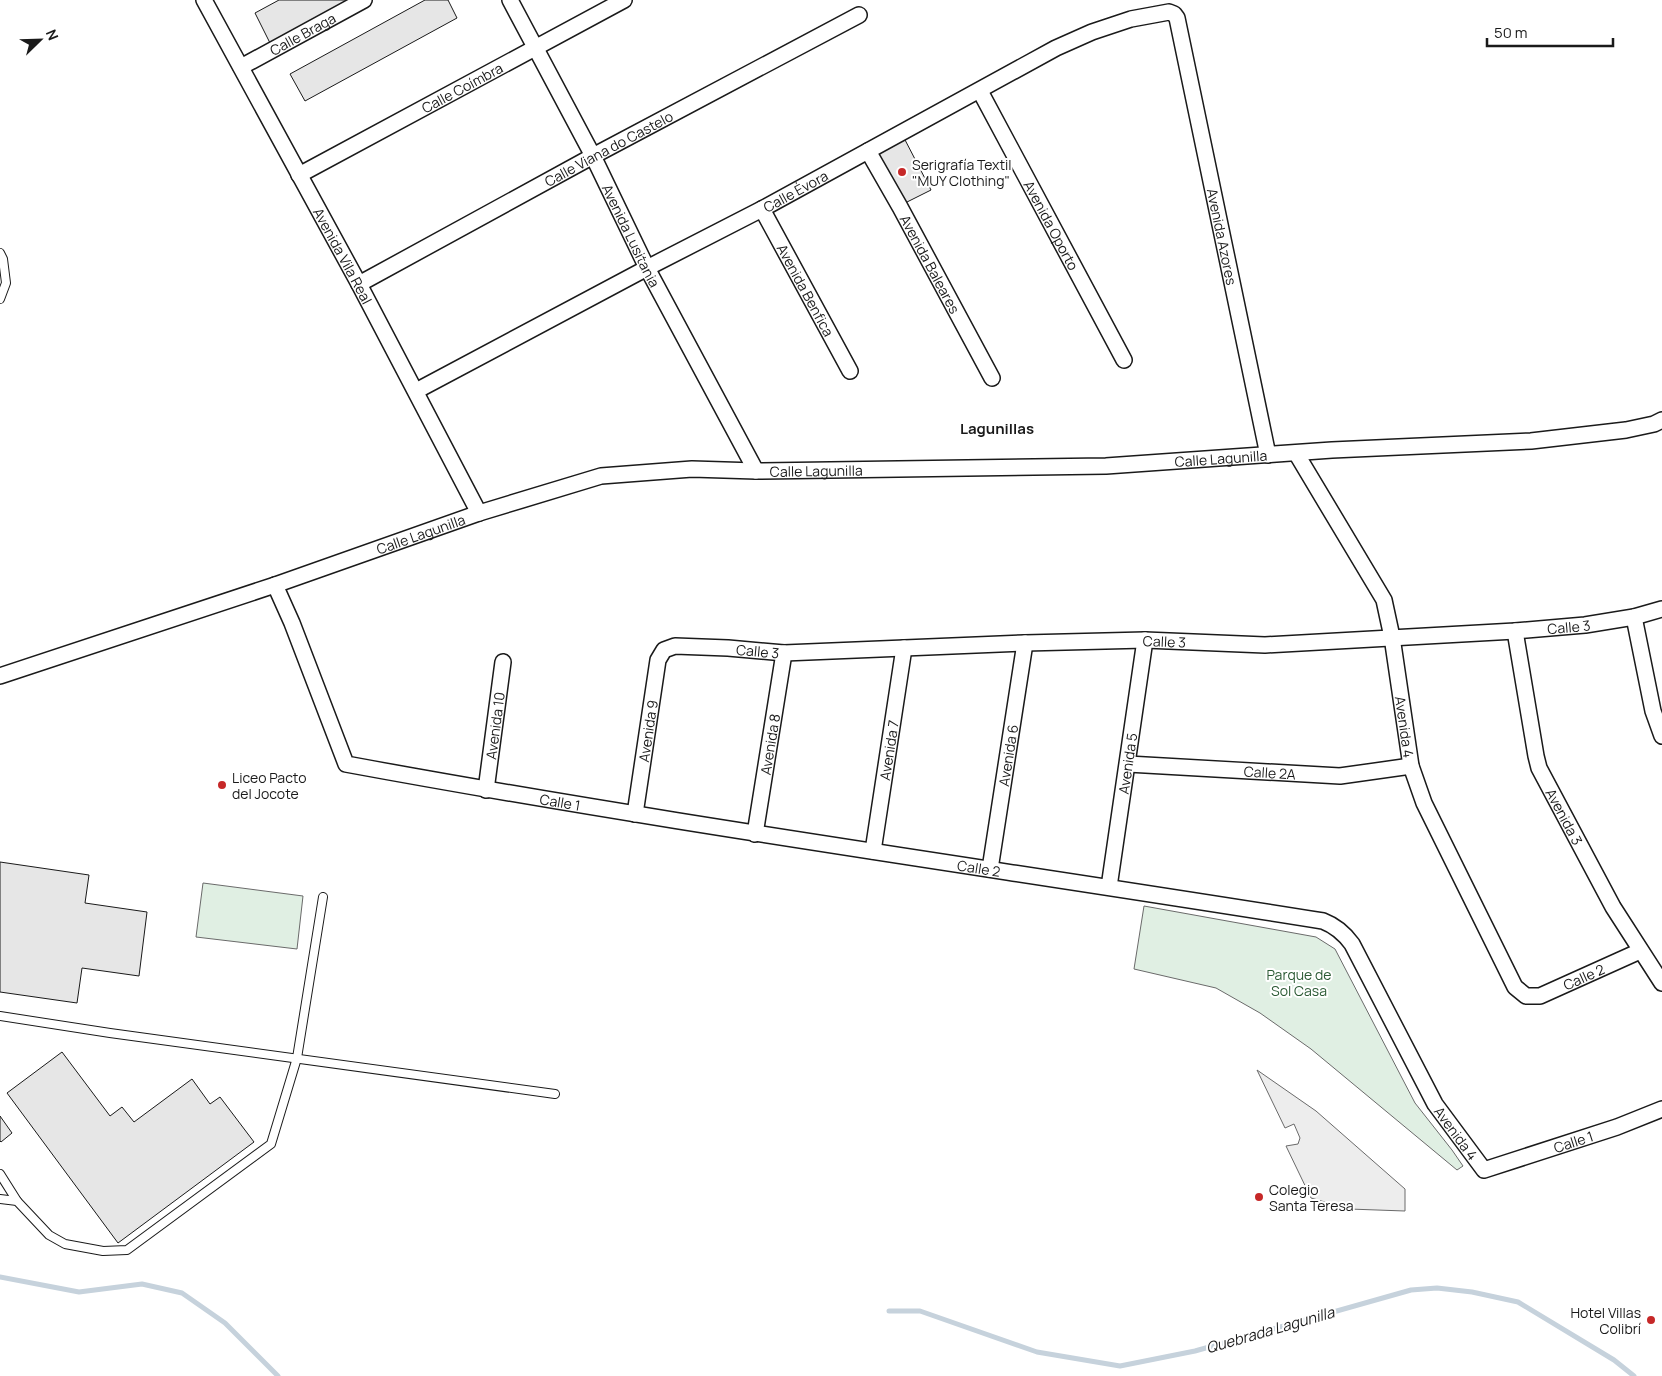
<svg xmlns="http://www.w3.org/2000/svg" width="1662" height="1376" viewBox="0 0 1662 1376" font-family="Manrope,sans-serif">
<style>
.green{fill:#e0efe3;stroke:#6a6a6a}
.parking{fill:#ededed;stroke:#6a6a6a}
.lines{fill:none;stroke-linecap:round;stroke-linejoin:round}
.stream{stroke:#c6d2dc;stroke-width:5}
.building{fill:#e6e6e6;stroke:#1a1a1a}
.service-casing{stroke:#1a1a1a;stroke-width:10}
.minor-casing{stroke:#1a1a1a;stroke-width:18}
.service{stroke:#fff;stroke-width:8}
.minor{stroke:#fff;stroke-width:15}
.poi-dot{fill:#c62828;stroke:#fff;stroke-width:2}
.labels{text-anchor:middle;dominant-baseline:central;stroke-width:4;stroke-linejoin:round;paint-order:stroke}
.street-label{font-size:14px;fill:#1a1a1a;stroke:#fff}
.poi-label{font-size:14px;fill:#1a1a1a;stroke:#fff;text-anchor:start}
.park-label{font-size:14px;fill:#2b5a34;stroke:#fff}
.neighbourhood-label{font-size:15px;font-weight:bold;fill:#1a1a1a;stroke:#fff}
.water-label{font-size:15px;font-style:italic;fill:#1a1a1a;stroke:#fff}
</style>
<rect width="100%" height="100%" fill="#fff"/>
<g class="green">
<path d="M 203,883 L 303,896 L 297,949 L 196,937 Z"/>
<path d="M 1144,906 L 1316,937 L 1335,949 L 1415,1103 L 1452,1150 L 1463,1166 L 1457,1170 L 1311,1049 L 1260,1013 L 1216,988 L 1134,969 Z"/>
</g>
<path class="parking" d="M 1257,1070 L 1316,1111 L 1405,1189 L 1405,1211 L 1349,1209 L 1311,1198 L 1286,1146 L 1298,1144 L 1300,1138 L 1294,1124 L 1285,1128 Z"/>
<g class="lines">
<g class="stream">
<path d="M 0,1277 L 79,1292 L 142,1284 L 182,1293 L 225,1323 L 278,1376"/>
<path d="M 889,1311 L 920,1311 L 1037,1352 L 1120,1366 L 1195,1351 L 1411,1290 L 1437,1288 L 1472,1292 L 1518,1302 L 1614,1360 L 1634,1376"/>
</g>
</g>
<g class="building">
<path d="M 279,0 L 351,0 L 270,43 L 255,13 Z"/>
<path d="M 425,0 L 448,0 L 457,18 L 305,101 L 290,74 Z"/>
<path d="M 903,136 L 931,190 L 901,205 L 872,154 Z"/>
<path d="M 0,862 L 89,875 L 85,903 L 147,912 L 139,976 L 82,968 L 77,1003 L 0,992 Z"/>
<path d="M 62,1052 L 110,1116 L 122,1107 L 134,1122 L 192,1079 L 210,1104 L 220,1097 L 254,1142 L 118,1243 L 7,1093 Z"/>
<path d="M 0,1116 L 12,1133 L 1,1142 L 0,1141 Z"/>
</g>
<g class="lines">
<defs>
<g id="service">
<path d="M 0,253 L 3,259 L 6,283 L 0,299"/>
<path d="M 0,1016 L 110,1033 L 555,1094"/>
<path d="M 0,1174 L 17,1201"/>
<path d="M 0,1199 L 17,1201 L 49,1235 L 65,1244 L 103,1251 L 127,1250 L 271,1144 L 297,1058 L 323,897"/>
</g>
<g id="minor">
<path id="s1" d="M 204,0 L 359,284 L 479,513"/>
<path id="s2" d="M 510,0 L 593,156 L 647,268 L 756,471"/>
<path id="s3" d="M 241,67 L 364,0"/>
<path id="s4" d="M 980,91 L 1124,360"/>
<path id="s5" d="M 868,151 L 900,207 L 992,378"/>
<path id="s6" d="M 299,175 L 624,0"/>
<path id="s7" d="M 762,209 L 850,371"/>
<path id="s8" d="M 359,284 L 593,156 L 859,15"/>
<path id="s9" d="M 416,391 L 647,268 L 762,209 L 1056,48 L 1092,32 L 1131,19 L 1169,12 L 1174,14 L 1177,18 L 1268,455"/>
<path id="s10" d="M 1296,453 L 1384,600 L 1392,637 L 1411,766 L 1424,803 L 1515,987 L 1526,996 L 1540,996 L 1640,951"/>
<path id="s11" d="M 275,585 L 292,623 L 346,764 C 671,824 998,869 1323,921 C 1336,926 1344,933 1352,944 L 1435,1104 L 1484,1170 L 1617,1127 L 1662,1109"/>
<path d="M 1634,617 L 1653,711 L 1662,736"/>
<path id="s12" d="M 1515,631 L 1536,756 L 1539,768 L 1613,907 L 1662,983"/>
<path id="s13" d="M 0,676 L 275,585 L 479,513 L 601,476 L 692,469 L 756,471 L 1106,466 L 1332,450 L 1531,441 L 1626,430 L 1654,424 L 1662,420"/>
<path id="s14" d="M 1128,764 L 1340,776 L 1411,766"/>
<path id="s15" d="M 486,790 L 503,662"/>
<path id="s16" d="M 635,814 L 658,660 L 664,650 L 675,646 L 728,648 L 784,653 L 1025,643 L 1145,640 L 1265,645 L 1515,631 L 1585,625 L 1634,617 L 1662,609"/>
<path id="s17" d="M 755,834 L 784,653"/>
<path id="s18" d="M 873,851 L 904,648"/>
<path id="s19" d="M 990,869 L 1025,643"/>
<path id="s20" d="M 1109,887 L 1145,640"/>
</g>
</defs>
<use href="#service" class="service-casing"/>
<use href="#minor" class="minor-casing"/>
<use href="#service" class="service"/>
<use href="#minor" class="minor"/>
</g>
<g class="poi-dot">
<circle cx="902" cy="172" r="5"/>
<circle cx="222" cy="785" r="5"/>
<circle cx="1259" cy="1197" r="5"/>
<circle cx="1651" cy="1320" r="5"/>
</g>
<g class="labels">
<g class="street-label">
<text stroke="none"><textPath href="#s3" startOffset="70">Calle Braga</textPath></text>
<text stroke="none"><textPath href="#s6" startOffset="185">Calle Coímbra</textPath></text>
<text stroke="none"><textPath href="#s8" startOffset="284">Calle Viana do Castelo</textPath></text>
<text stroke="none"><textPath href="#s9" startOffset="429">Calle Évora</textPath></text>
<text stroke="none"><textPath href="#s4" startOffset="152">Avenida Oporto</textPath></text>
<text stroke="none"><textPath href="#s2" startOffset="265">Avenida Lusitania</textPath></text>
<text stroke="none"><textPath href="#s9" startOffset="1079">Avenida Azores</textPath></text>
<text stroke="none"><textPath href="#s1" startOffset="291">Avenida Vila Real</textPath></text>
<text stroke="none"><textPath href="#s5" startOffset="129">Avenida Baleares</textPath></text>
<text stroke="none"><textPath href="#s7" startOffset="92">Avenida Benfica</textPath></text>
<text stroke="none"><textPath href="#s13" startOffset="1254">Calle Lagunilla</textPath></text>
<text stroke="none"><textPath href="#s13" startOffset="849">Calle Lagunilla</textPath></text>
<text stroke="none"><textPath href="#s13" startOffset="444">Calle Lagunilla</textPath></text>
<text stroke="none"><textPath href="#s16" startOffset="1074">Calle 3</textPath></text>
<text stroke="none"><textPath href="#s16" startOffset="669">Calle 3</textPath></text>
<text stroke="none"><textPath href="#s16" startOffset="262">Calle 3</textPath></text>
<text stroke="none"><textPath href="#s15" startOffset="65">Avenida 10</textPath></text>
<text stroke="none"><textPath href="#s10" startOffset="300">Avenida 4</textPath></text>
<text stroke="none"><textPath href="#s16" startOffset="84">Avenida 9</textPath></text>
<text stroke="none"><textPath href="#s17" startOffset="91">Avenida 8</textPath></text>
<text stroke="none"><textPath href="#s18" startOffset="102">Avenida 7</textPath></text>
<text stroke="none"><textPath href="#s19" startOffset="115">Avenida 6</textPath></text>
<text stroke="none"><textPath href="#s20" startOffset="125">Avenida 5</textPath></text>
<text stroke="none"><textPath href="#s14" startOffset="142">Calle 2A</textPath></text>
<text stroke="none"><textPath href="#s11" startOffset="410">Calle 1</textPath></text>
<text stroke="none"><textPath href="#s12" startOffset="194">Avenida 3</textPath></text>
<text stroke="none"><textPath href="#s11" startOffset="834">Calle 2</textPath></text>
<text stroke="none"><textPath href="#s10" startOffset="660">Calle 2</textPath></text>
<text stroke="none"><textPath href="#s11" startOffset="1436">Avenida 4</textPath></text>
<text stroke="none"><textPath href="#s11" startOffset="1576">Calle 1</textPath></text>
</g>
<g class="poi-label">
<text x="912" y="164">Serigrafía Textil<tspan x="912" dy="16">"MUY Clothing"</tspan></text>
<text x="232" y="777">Liceo Pacto<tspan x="232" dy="16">del Jocote</tspan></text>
<text x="1269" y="1189">Colegio<tspan x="1269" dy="16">Santa Teresa</tspan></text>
<text x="1641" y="1312" text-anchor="end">Hotel Villas<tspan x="1641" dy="16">Colibrí</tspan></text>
</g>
<g class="park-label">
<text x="1299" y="974">Parque de<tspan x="1299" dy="16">Sol Casa</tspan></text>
</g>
<g class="neighbourhood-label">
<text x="997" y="428">Lagunillas</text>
</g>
<g class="water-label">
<text transform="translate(1270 1330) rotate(-16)">Quebrada Lagunilla</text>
</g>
</g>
<g transform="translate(40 40) rotate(67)" stroke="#ffffff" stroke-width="4" paint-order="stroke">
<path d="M0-4L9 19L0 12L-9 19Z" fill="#1a1a1a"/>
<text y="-8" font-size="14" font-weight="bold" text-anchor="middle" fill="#1a1a1a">N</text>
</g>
<path d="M1487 38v8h126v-8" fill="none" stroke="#1a1a1a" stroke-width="2.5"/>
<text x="1494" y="38" font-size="15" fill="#1a1a1a" stroke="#ffffff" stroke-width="4" paint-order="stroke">50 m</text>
</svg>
